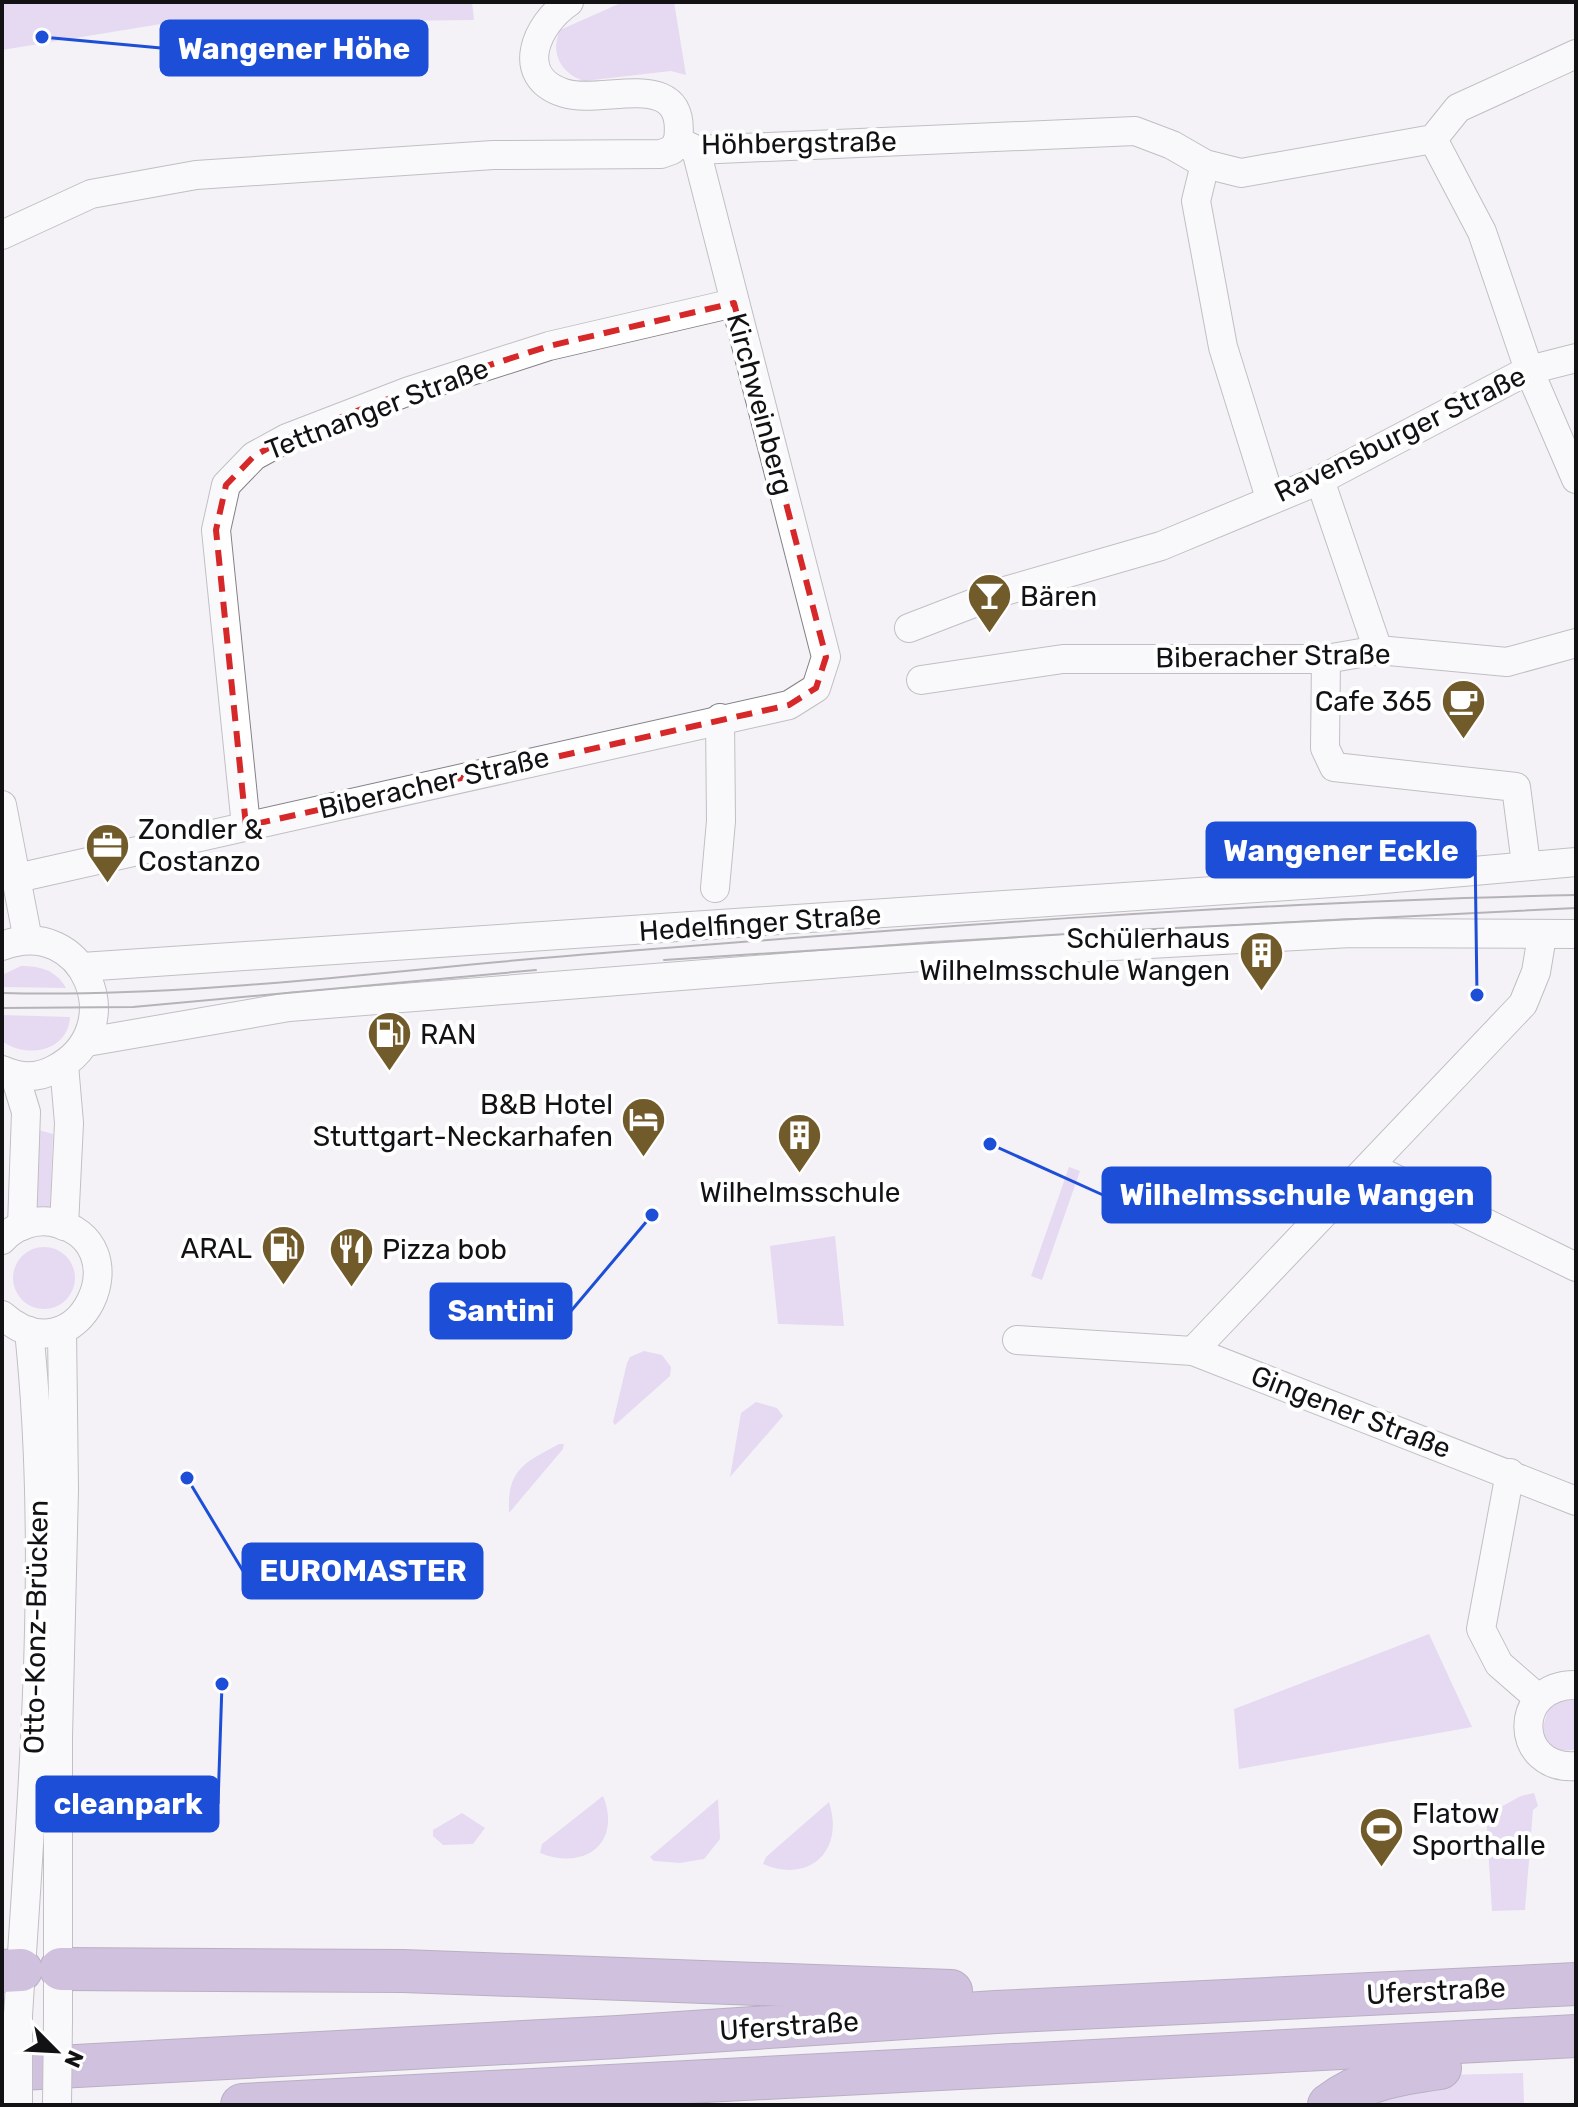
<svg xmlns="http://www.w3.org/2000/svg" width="1578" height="2107" viewBox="0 0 1578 2107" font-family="Rubik,sans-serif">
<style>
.green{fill:#d3bcee}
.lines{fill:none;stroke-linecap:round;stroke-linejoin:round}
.minor-casing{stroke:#838186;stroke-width:30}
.highway-casing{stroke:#715e86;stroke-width:44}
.minor{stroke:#fff;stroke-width:28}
.highway{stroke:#a487c4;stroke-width:42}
.tram{stroke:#68676a;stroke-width:2}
.minor-bridge-casing{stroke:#838186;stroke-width:30;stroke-linecap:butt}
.minor-bridge{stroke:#fff;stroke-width:28}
.marked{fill:none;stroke:#d62828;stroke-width:6;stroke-dasharray:16 10;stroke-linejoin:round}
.labels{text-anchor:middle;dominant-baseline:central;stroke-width:8;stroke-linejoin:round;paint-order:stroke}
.street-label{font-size:28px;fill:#121113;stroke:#fff}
.poi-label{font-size:28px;fill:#121113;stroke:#fff;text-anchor:start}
.leader{fill:none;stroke:#1d4ed8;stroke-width:3}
.callout-dot{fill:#1d4ed8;stroke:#fff;stroke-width:3}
.callout{fill:#1d4ed8;stroke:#1d4ed8;stroke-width:3}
.callout-label{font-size:30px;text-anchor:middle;font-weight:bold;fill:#fff}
</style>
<rect width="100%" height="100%" fill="#f4f2f6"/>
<g class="green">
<path d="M 2,2 L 472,2 L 474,20 L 161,24 L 2,50 Z"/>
<path d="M 623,2 L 674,2 L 686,75 L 671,71 L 584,81 C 560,73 550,52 560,30 Z"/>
<path d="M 21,966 C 40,966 56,970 66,988 L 2,987 L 2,975 Z"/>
<path d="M 2,1015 L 70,1017 C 68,1052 26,1059 2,1041 Z"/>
<path d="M 35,1129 L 53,1134 L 50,1212 L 34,1212 Z"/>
<path d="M 1069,1167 L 1080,1171 L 1042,1280 L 1031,1276 Z"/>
<path d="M 835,1236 L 844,1326 L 778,1324 L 770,1246 Z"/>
<circle cx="44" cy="1278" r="31"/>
<path d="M 644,1351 L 662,1355 L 671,1367 L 670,1376 L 615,1425 L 613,1422 L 627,1363 L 630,1357 Z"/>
<path d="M 756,1402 L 777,1408 L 783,1416 L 730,1477 L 741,1413 Z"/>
<path d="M 559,1444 L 564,1444 L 563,1449 L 509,1513 C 507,1469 524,1463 559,1444 Z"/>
<path d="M 1429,1634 L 1472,1727 L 1239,1769 L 1234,1709 Z"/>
<path d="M 1571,1700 L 1576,1701 L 1576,1749 C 1541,1758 1535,1726 1554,1703 Z"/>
<path d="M 1534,1793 L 1538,1806 L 1533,1810 L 1525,1910 L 1492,1911 L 1486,1815 L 1521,1796 Z"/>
<path d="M 603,1796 C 622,1843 585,1871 540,1853 L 542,1844 Z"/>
<path d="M 718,1799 L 720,1839 L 704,1859 L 680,1863 L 654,1861 L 650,1857 Z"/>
<path d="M 829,1802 C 845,1851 809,1884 763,1864 L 766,1857 Z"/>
<path d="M 462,1813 L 485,1828 L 473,1844 L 443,1845 L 433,1836 L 433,1830 Z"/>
<path d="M 1523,2073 L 1524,2105 L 1353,2105 L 1447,2075 Z"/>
</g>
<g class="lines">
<defs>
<g id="minor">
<path d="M 569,2 C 536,24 513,77 564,93 C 604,106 688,65 678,141"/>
<path d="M 1433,139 L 1482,232 L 1529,370 L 1576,479"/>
<path d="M 1205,164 L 1196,201 L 1223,347 L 1270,498"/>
<path d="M 2,235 L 91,194 L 196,175 L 493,155 L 661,154 L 672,150 L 678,141 L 696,150 L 1135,131 L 1172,145 L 1205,164 L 1241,173 L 1433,139 L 1458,108 L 1576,54"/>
<path d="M 1320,480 L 1378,650"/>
<path d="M 909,628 L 1005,591 L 1161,546 L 1320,480 L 1529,370 L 1576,358"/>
<path d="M 1326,659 L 1325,748 L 1334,767 L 1516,787 L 1526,864"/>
<path d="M 921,680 L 1063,659 L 1326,659 L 1378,650 L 1507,662 L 1576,643"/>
<path d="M 2,805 L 28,940"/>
<path d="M 246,826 L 216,530 L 226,485 L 254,456 L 287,438 L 409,391 L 549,346 L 734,303"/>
<path d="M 17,878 L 789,705 L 816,688 L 826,657 L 696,150"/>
<path d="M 715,888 L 721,821 L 720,718"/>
<path d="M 2,946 C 84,914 132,1029 55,1069 C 37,1079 20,1078 2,1070"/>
<path d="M 82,967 L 1361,881 L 1576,862"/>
<path d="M 87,1042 L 289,1007 L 933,956 L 1351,933 L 1576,934"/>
<path d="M 64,1065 L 69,1123 L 64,1226"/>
<path d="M 15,1076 L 26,1112 L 22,1226"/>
<path d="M 1371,1167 L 1576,1267"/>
<path d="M 2,1240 C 14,1226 34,1219 52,1222 C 145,1240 79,1384 2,1315"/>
<path d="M 1017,1340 L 1193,1351 L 1523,1004 L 1536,972 L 1542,936"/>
<path d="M 1193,1351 L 1576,1501"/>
<path d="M 1510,1473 L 1481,1629 L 1499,1664 L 1538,1698"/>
<path d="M 1576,1685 C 1511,1684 1514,1771 1576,1766"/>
<path d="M 18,2016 C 32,1789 53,1559 29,1331"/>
<path d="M 58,2019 L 58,1737 L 64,1490 L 62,1330"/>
</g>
<g id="highway">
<path d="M 61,1969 L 403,1971 L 951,1991"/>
<path d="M 2,1971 L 21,1970"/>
<path d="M 2,2070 L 618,2037 L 996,2012 L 1576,1984"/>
<path d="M 242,2105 L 1576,2036"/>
<path d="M 1329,2105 C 1363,2079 1398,2074 1440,2068"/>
</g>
</defs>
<use href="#minor" class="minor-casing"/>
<use href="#highway" class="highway-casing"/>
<use href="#minor" class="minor"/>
<use href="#highway" class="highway"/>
<g class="tram">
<path d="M 664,960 L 1114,931 L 1576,908"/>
<path d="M 2,993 C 203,998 403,968 603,953 C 926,927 1251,902 1576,895"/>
<path d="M 2,1008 L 133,1007 L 536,970"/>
</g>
<defs>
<g id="minor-bridge">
<path d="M 18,2105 L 18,2016"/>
<path d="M 57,2105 L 58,2019"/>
</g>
</defs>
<use href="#minor-bridge" class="minor-bridge-casing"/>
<use href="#minor-bridge" class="minor-bridge"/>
</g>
<path d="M0 0H1578V2107H0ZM 734,303 L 826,657 L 816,688 L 789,705 L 246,826 L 216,530 L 226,485 L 254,456 L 287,438 L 409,391 L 549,346 Z" fill="#f4f2f6" fill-opacity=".55" fill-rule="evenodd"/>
<path class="marked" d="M 734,303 L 826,657 L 816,688 L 789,705 L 246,826 L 216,530 L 226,485 L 254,456 L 287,438 L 409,391 L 549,346 Z"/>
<defs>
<symbol id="bar-pin" viewBox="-11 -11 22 30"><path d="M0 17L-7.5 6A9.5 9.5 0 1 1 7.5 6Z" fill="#725b2b" stroke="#fff"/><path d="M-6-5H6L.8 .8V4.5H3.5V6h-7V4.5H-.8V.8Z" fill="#fff"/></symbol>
<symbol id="cafe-pin" viewBox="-11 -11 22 30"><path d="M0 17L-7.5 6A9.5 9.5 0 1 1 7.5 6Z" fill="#725b2b" stroke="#fff"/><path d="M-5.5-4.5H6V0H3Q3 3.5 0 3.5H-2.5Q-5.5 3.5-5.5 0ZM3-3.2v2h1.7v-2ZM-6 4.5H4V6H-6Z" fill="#fff"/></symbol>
<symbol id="office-pin" viewBox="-11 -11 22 30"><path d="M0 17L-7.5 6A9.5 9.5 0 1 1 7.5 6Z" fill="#725b2b" stroke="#fff"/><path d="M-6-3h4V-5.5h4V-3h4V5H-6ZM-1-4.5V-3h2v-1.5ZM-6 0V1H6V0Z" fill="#fff"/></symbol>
<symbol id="building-pin" viewBox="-11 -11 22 30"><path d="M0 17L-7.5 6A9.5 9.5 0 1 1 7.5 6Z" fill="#725b2b" stroke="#fff"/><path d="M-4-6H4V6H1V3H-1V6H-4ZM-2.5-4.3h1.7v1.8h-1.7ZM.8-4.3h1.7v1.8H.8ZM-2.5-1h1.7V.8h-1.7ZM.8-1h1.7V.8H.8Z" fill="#fff"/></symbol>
<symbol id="fuel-pin" viewBox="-11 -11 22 30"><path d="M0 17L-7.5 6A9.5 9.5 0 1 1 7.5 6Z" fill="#725b2b" stroke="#fff"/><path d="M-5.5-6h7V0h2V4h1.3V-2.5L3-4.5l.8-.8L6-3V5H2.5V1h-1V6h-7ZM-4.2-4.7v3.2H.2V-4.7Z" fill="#fff"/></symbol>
<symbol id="hotel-pin" viewBox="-11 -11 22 30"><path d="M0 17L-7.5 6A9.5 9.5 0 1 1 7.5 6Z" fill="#725b2b" stroke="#fff"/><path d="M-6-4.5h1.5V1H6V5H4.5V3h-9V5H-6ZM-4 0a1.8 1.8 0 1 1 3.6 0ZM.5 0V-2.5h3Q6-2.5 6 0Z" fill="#fff"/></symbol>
<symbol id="restaurant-pin" viewBox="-11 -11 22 30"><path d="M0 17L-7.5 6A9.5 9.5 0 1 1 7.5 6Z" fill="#725b2b" stroke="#fff"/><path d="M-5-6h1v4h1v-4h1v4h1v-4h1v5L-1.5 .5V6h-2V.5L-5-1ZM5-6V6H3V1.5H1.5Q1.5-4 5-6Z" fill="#fff"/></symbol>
<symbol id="stadium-pin" viewBox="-11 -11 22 30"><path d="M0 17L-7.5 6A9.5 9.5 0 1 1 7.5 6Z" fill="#725b2b" stroke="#fff"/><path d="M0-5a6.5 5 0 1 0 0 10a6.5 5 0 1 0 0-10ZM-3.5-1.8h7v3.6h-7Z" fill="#fff"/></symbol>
</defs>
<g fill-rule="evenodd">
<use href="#bar-pin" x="964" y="570" width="51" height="69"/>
<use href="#cafe-pin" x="1438" y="676" width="51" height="69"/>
<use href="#office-pin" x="82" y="820" width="51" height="69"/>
<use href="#building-pin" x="1236" y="928" width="51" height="69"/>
<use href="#fuel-pin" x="364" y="1008" width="51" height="69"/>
<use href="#hotel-pin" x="618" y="1094" width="51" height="69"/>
<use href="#building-pin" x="774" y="1110" width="51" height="69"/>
<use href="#fuel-pin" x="258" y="1222" width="51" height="69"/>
<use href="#restaurant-pin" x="326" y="1224" width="51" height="69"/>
<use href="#stadium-pin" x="1356" y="1804" width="51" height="69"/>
</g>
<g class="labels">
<g class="street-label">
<text transform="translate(799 143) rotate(-1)">Höhbergstraße</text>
<text transform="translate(760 404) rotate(75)">Kirchweinberg</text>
<text transform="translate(377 409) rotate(-21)">Tettnanger Straße</text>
<text transform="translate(1400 434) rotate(-26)">Ravensburger Straße</text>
<text transform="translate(1273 656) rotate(-1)">Biberacher Straße</text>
<text transform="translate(434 783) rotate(-13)">Biberacher Straße</text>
<text transform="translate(760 923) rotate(-4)">Hedelfinger Straße</text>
<text transform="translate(1351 1412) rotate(21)">Gingener Straße</text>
<text transform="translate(36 1627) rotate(-89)">Otto-Konz-Brücken</text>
<text transform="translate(1436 1991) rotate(-3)">Uferstraße</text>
<text transform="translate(789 2026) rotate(-4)">Uferstraße</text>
</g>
<g class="poi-label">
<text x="1020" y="596">Bären</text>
<text x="1432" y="701" text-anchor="end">Cafe 365</text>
<text x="138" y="829">Zondler &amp;<tspan x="138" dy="32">Costanzo</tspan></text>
<text x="1230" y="938" text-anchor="end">Schülerhaus<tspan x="1230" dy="32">Wilhelmsschule Wangen</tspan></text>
<text x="420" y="1034">RAN</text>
<text x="613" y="1104" text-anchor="end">B&amp;B Hotel<tspan x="613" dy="32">Stuttgart-Neckarhafen</tspan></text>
<text x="800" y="1192" text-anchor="middle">Wilhelmsschule</text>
<text x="252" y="1248" text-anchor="end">ARAL</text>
<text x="382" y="1249">Pizza bob</text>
<text x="1412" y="1813">Flatow<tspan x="1412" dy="32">Sporthalle</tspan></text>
</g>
</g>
<path class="leader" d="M42 37L161 48M1477 995L1475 850M990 1144L1103 1195M652 1215L571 1311M187 1478L243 1571M222 1684L218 1804"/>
<g class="callout-dot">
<circle cx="42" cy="37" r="8"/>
<circle cx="1477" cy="995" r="8"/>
<circle cx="990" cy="1144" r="8"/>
<circle cx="652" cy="1215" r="8"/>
<circle cx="187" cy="1478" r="8"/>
<circle cx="222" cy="1684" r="8"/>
</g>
<g class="callout">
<rect x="161" y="21" width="266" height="54" rx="8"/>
<rect x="1207" y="823" width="268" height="54" rx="8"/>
<rect x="1103" y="1168" width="387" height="54" rx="8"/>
<rect x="431" y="1284" width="140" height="54" rx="8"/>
<rect x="243" y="1544" width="239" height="54" rx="8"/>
<rect x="37" y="1777" width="181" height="54" rx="8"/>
</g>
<g class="callout-label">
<text x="294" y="59">Wangener Höhe</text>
<text x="1341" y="861">Wangener Eckle</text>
<text x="1297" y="1205">Wilhelmsschule Wangen</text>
<text x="501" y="1321">Santini</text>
<text x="363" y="1581">EUROMASTER</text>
<text x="128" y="1814">cleanpark</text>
</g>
<rect width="1578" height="2107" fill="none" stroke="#121113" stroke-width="8"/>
<g transform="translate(56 2051) rotate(114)" stroke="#ffffff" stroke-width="6" paint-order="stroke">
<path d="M0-6L14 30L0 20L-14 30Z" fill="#121113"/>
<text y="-12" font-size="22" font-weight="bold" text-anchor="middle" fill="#121113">N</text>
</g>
</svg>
